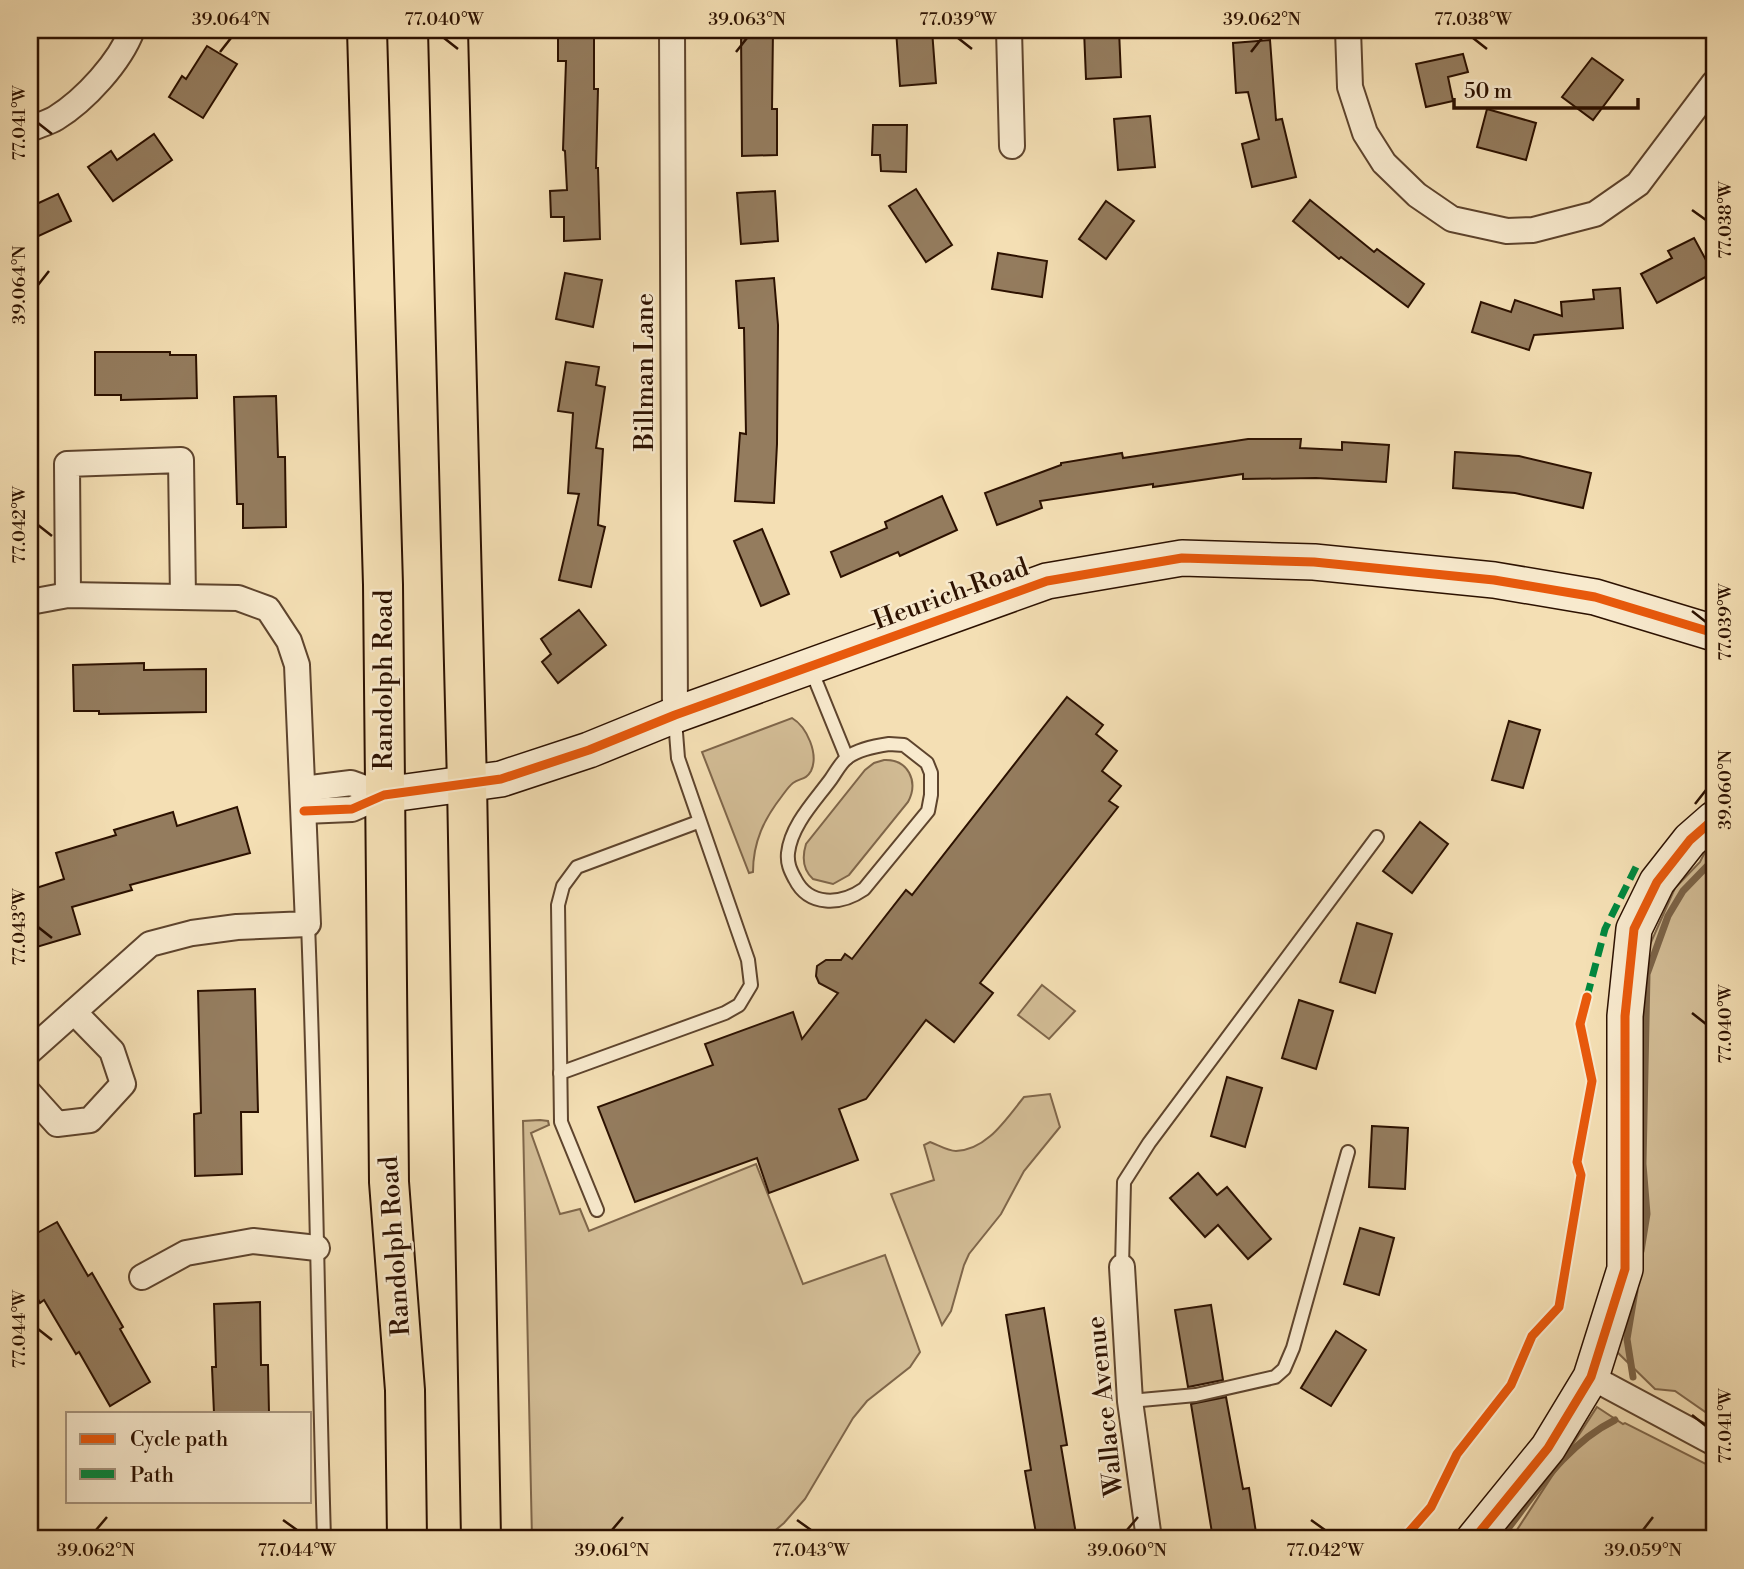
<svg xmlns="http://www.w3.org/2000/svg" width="1744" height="1569" viewBox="0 0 1744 1569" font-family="'Libre Bodoni',serif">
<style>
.green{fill:#d2bc95;stroke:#7f664a;stroke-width:2}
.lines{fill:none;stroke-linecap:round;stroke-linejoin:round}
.stream{stroke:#7b6347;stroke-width:7}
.building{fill:#947c5e;stroke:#2c1100;stroke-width:2}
.lane-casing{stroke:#5e442d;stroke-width:16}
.street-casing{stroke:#5e442d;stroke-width:28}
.secondary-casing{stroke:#2c1100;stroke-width:38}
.primary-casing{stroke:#2c1100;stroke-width:42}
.lane{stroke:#f8eace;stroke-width:12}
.street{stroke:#f8eace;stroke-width:24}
.secondary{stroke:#f8eace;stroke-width:35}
.primary{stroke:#f4dfb4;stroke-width:38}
.quiet{stroke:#00873e;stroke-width:7;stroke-dasharray:14 7;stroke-linecap:butt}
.cycleway-casing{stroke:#f8eace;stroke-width:13}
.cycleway{stroke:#e8590c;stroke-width:9}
.ticks{fill:none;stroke:#2c1100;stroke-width:2.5}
.labels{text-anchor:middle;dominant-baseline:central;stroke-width:5;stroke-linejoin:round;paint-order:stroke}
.street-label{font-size:26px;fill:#2c1100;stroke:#f8eace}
.neatline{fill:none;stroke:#2c1100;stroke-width:2.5}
.ticks-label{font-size:18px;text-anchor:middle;fill:#2c1100}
</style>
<rect width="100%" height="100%" fill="#f4dfb4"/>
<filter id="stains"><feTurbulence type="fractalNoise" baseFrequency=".00286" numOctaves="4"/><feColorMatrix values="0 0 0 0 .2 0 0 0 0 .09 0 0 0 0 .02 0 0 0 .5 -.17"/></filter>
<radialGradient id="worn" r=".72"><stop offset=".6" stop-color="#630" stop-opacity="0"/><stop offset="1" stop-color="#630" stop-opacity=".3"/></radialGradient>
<g class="green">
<path d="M 792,718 C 807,727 819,754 811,771 C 806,780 800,778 793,783 C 789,786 785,792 782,796 C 764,819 753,842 753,872 L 749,873 L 702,752 Z"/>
<path d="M 884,760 C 908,759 919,781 908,802 L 849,875 L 833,884 L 813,879 C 802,869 802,857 806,844 L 865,770 L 874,763 Z"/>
<path d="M 1714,834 L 1714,1418 L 1675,1391 L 1655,1389 L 1612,1347 L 1640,967 L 1675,888 L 1700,862 Z"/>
<path d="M 1042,985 L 1075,1011 L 1049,1039 L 1018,1015 Z"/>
<path d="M 1050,1094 L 1060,1127 L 1024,1171 L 1001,1214 L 969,1254 L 964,1265 L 951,1311 L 942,1325 L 891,1194 L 934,1180 L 924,1145 L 930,1142 C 938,1145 948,1151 956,1151 C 987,1150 1006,1119 1024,1097 Z"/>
<path d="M 540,1120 L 548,1121 L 549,1125 L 531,1133 L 560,1214 L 580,1209 L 589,1231 L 756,1164 L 803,1284 L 885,1255 L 920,1352 L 910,1367 L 867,1401 L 853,1418 L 805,1499 L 784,1523 L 765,1539 L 532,1539 L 523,1121 Z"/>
<path d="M 1597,1407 L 1623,1424 L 1625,1423 L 1714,1468 L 1714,1539 L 1511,1539 Z"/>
</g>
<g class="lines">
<g class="stream">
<path d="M 1641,1251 L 1647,1214 L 1643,1164 L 1647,974 L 1668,916 L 1683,891 L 1714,859"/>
<path d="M 1633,1377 L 1627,1339 L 1635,1291"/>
<path d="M 1500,1539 C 1534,1496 1564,1445 1615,1420"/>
</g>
</g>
<g class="building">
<path d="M 558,30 L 594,30 L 594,89 L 598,89 L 596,168 L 598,168 L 600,239 L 564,241 L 564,217 L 551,217 L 550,191 L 567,190 L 565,151 L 563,150 L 566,61 L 558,61 Z"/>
<path d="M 741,30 L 773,30 L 772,109 L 777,109 L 777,155 L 742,156 Z"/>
<path d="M 896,30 L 932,30 L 936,83 L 900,86 Z"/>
<path d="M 1084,30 L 1119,30 L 1121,77 L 1086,79 Z"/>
<path d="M 1270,40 L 1276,120 L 1282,119 L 1296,177 L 1252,187 L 1242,144 L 1259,139 L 1248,92 L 1236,93 L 1233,43 Z"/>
<path d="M 207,46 L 237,64 L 203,118 L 169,97 L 182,76 L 186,79 Z"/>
<path d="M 1463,54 L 1468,72 L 1448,77 L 1453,101 L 1426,107 L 1416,64 Z"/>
<path d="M 1592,58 L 1623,80 L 1593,120 L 1562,97 Z"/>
<path d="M 1487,109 L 1536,123 L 1526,160 L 1477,147 Z"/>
<path d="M 1150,116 L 1155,167 L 1118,170 L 1114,119 Z"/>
<path d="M 873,125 L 907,125 L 906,172 L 881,171 L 880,155 L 872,155 Z"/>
<path d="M 154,134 L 172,160 L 113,201 L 88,167 L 111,151 L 117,160 Z"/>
<path d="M 916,189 L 952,245 L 926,262 L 889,206 Z"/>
<path d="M 775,191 L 778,241 L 741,244 L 737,193 Z"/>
<path d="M 58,194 L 71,221 L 30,240 L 30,207 Z"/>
<path d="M 1310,200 L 1374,252 L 1377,249 L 1424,284 L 1408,307 L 1341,257 L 1339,259 L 1293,221 Z"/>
<path d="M 1106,201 L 1134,221 L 1106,259 L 1079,239 Z"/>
<path d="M 1694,238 L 1713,273 L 1657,303 L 1641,274 L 1672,258 L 1668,251 Z"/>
<path d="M 998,253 L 1047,261 L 1042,297 L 992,289 Z"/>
<path d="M 565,273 L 602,280 L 593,327 L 556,319 Z"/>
<path d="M 774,278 L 778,325 L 777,444 L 774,503 L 735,501 L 740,433 L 746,434 L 744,328 L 739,328 L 736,281 Z"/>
<path d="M 1620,288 L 1623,328 L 1534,335 L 1529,350 L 1472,332 L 1481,302 L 1511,312 L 1515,300 L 1562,316 L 1561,302 L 1594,299 L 1593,290 Z"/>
<path d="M 95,352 L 170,352 L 170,355 L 196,355 L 197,398 L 121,400 L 121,395 L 95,395 Z"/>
<path d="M 566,362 L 599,367 L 596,385 L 605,387 L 596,448 L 603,449 L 598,525 L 605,527 L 591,587 L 559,580 L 579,494 L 568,493 L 573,413 L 558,411 Z"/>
<path d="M 276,396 L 278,457 L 285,457 L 286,527 L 243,528 L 243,504 L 237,504 L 234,397 Z"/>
<path d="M 1248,439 L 1301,439 L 1300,448 L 1342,450 L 1342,442 L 1389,445 L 1386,482 L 1316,478 L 1243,479 L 1243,474 L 1153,487 L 1153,484 L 1040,501 L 1042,508 L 997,525 L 985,493 L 1061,465 L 1061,463 L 1122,453 L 1123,458 Z"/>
<path d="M 1455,452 L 1519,456 L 1591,473 L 1583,508 L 1515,493 L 1453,488 Z"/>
<path d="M 942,496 L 957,530 L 900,556 L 898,552 L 841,577 L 831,552 L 887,528 L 885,522 Z"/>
<path d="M 762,529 L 789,594 L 761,606 L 734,541 Z"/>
<path d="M 579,610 L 606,645 L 558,683 L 542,662 L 551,654 L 541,639 Z"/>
<path d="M 144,663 L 144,670 L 206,669 L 206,712 L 99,714 L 99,711 L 74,711 L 73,665 Z"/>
<path d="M 1067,697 L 1103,725 L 1096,734 L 1117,751 L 1102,771 L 1121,786 L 1109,801 L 1118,807 L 980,983 L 993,993 L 954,1042 L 926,1020 L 866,1099 L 839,1109 L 858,1160 L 769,1193 L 757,1158 L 635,1202 L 598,1107 L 713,1065 L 705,1044 L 793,1012 L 802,1039 L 838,993 L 819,983 L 816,976 L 817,966 L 826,960 L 841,960 L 845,954 L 852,959 L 906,890 L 912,895 Z"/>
<path d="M 1509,721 L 1540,730 L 1523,788 L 1492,780 Z"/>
<path d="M 237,807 L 250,853 L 130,885 L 132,890 L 72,907 L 80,934 L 30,949 L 30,890 L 64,879 L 56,853 L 116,835 L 114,830 L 173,812 L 177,826 Z"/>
<path d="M 1420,822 L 1448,844 L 1412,893 L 1383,871 Z"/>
<path d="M 1357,923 L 1392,934 L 1375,993 L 1340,982 Z"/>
<path d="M 255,989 L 258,1112 L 241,1112 L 242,1174 L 195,1176 L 194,1114 L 201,1113 L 198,991 Z"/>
<path d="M 1299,1000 L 1333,1011 L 1316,1069 L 1282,1058 Z"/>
<path d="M 1227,1077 L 1262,1088 L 1245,1147 L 1211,1136 Z"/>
<path d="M 1372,1126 L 1408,1128 L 1405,1189 L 1369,1187 Z"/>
<path d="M 1198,1173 L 1217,1195 L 1227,1187 L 1271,1239 L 1248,1259 L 1218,1225 L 1205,1237 L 1170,1198 Z"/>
<path d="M 57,1222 L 88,1276 L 92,1273 L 123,1327 L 120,1329 L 150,1382 L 110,1406 L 79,1352 L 76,1354 L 44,1300 L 40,1303 L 30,1284 L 30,1237 Z"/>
<path d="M 1360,1228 L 1394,1238 L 1379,1295 L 1344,1284 Z"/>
<path d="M 260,1302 L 261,1365 L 268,1365 L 269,1413 L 214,1413 L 212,1367 L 216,1367 L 214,1304 Z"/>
<path d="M 1211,1305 L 1223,1380 L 1188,1387 L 1175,1310 Z"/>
<path d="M 1044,1308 L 1067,1445 L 1061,1446 L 1076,1534 L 1037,1539 L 1025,1471 L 1031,1470 L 1006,1315 Z"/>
<path d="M 1336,1331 L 1366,1350 L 1331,1406 L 1301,1388 Z"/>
<path d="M 1226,1397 L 1243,1489 L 1249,1488 L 1257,1539 L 1213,1539 L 1191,1404 Z"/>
</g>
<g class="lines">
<defs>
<g id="lane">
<path d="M 810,667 L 847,758"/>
<path d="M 889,744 L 904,745 L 927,763 L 931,773 L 931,795 L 928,811 L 864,889 C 841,905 809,907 795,879 C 790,870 787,863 788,853 C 791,825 815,801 831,779 C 836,772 841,762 848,757 C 859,749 875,746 889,744 Z"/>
<path d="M 308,924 C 316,1129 318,1334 324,1539"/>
<path d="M 560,1073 L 725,1013 L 739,1005 L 751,985 L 748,960 L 678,758 L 675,720"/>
<path d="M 597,1210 L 561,1122 L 558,905 L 563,886 L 577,867 L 698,822"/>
<path d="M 1122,1267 L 1124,1182 L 1149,1143 L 1377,837"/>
<path d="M 1130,1401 L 1196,1395 L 1275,1377 L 1284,1369 L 1293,1348 L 1348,1152"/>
</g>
<g id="street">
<path d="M 672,30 L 675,715"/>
<path d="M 1009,30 L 1012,146"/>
<path d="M 1348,30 L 1350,87 L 1365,133 L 1384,163 L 1417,195 L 1452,219 L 1507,231 L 1533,230 L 1595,214 L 1638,184 L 1714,83"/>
<path d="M 30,129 C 38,125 48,123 56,118 C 85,100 120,62 132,30"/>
<path d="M 68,595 L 67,464 L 181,460 L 183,597"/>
<path d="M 30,602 L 68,595 L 238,598 L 268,609 L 289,641 L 297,665 L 308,924 L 237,927 L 192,933 L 150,944 L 30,1051"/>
<path d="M 303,789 L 351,783 L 384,795"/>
<path d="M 304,811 L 352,809 L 384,795"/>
<path d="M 30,1094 L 57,1124 L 90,1120 L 123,1084 L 112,1051 L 74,1012"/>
<path d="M 1122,1267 L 1130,1401 L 1149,1539"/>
<path d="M 142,1277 L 186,1253 L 253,1241 L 317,1248"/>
<path d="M 1591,1377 L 1714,1443"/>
</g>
<g id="secondary">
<path d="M 384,795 L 501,779 L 589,750 L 675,715 L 1047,581 L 1182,558 L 1314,562 L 1494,580 L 1595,597 L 1714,633"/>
<path d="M 1474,1539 L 1548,1448 L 1591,1377 L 1625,1269 L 1625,1016 L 1634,929 L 1657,882 L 1690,840 L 1714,819"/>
</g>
<g id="primary">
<path d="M 367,30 L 383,585 L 389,1182 L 405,1390 L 407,1539"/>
<path d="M 448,30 L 467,784 L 481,1539"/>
</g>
</defs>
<use href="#lane" class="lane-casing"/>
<use href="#street" class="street-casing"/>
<use href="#secondary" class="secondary-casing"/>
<use href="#primary" class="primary-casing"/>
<use href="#lane" class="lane"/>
<use href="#street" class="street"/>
<use href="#secondary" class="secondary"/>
<use href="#primary" class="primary"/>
<path class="quiet" d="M 1587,997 L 1605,929 L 1636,867"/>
<defs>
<g id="cycleway">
<path d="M 304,811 L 352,809 L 384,795 L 501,779 L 589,750 L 675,715 L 1047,581 L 1182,558 L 1314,562 L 1494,580 L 1595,597 L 1714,633"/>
<path d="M 1403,1539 L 1431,1507 L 1457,1454 L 1511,1385 L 1532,1336 L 1559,1307 L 1581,1175 L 1577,1162 L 1592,1081 L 1580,1024 L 1587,997"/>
<path d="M 1474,1539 L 1548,1448 L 1591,1377 L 1625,1269 L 1625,1016 L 1634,929 L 1657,882 L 1690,840 L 1714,819"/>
</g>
</defs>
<use href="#cycleway" class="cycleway-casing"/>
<use href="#cycleway" class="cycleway"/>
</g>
<path class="ticks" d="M 444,38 L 458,49M 958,38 L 972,49M 1473,38 L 1487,49M 220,52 L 231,38M 736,52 L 747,38M 1251,52 L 1262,38M 38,123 L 52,134M 1692,210 L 1706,220M 38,285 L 49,271M 38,525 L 52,536M 1692,611 L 1706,622M 1695,804 L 1706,790M 38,927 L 52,938M 1692,1013 L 1706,1024M 38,1329 L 52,1340M 1692,1415 L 1706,1426M 283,1520 L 297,1530M 797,1520 L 811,1530M 1311,1520 L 1325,1530M 96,1530 L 107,1517M 612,1530 L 623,1517M 1127,1530 L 1138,1517M 1643,1530 L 1653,1517"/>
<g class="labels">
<g class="street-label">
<text transform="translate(645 372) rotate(-90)">Billman Lane</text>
<text transform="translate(951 594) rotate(-20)">Heurich Road</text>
<text transform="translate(384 680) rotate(-90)">Randolph Road</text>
<text transform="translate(395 1246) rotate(-94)">Randolph Road</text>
<text transform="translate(1105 1406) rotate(-96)">Wallace Avenue</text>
</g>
</g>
<rect width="1744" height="1569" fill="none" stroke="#f4dfb4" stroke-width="77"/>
<rect x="66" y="1412" width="245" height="91" fill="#f8eace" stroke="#a6937c" stroke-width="2"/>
<rect x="80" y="1434" width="35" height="10" fill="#e8590c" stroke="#a6937c" stroke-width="2"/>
<text x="130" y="1446" font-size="21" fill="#2c1100">Cycle path</text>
<rect x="80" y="1469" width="35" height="10" fill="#00873e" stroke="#a6937c" stroke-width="2"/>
<text x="130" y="1482" font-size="21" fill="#2c1100">Path</text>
<path d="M1454 98v10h184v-10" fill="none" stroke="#2c1100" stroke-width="3.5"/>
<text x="1464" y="98" font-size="21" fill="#2c1100" stroke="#f8eace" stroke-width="5" paint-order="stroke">50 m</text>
<rect x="38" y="38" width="1668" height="1492" class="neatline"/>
<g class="ticks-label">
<text x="231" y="25">39.064°N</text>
<text x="444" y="25">77.040°W</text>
<text x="747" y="25">39.063°N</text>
<text x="958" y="25">77.039°W</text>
<text x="1262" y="25">39.062°N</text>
<text x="1473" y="25">77.038°W</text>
<text transform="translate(19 123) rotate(-90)" y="6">77.041°W</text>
<text transform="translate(1725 220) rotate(-90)" y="6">77.038°W</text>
<text transform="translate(19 285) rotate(-90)" y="6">39.064°N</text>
<text transform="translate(19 525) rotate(-90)" y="6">77.042°W</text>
<text transform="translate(1725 622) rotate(-90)" y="6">77.039°W</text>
<text transform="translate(1725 790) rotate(-90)" y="6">39.060°N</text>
<text transform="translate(19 927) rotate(-90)" y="6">77.043°W</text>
<text transform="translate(1725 1024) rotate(-90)" y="6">77.040°W</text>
<text transform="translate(19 1329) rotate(-90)" y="6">77.044°W</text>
<text transform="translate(1725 1426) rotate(-90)" y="6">77.041°W</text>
<text x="96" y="1556">39.062°N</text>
<text x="297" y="1556">77.044°W</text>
<text x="612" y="1556">39.061°N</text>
<text x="811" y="1556">77.043°W</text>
<text x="1127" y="1556">39.060°N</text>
<text x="1325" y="1556">77.042°W</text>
<text x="1643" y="1556">39.059°N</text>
</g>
<rect width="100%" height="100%" filter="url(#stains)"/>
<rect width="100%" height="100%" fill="url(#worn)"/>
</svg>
